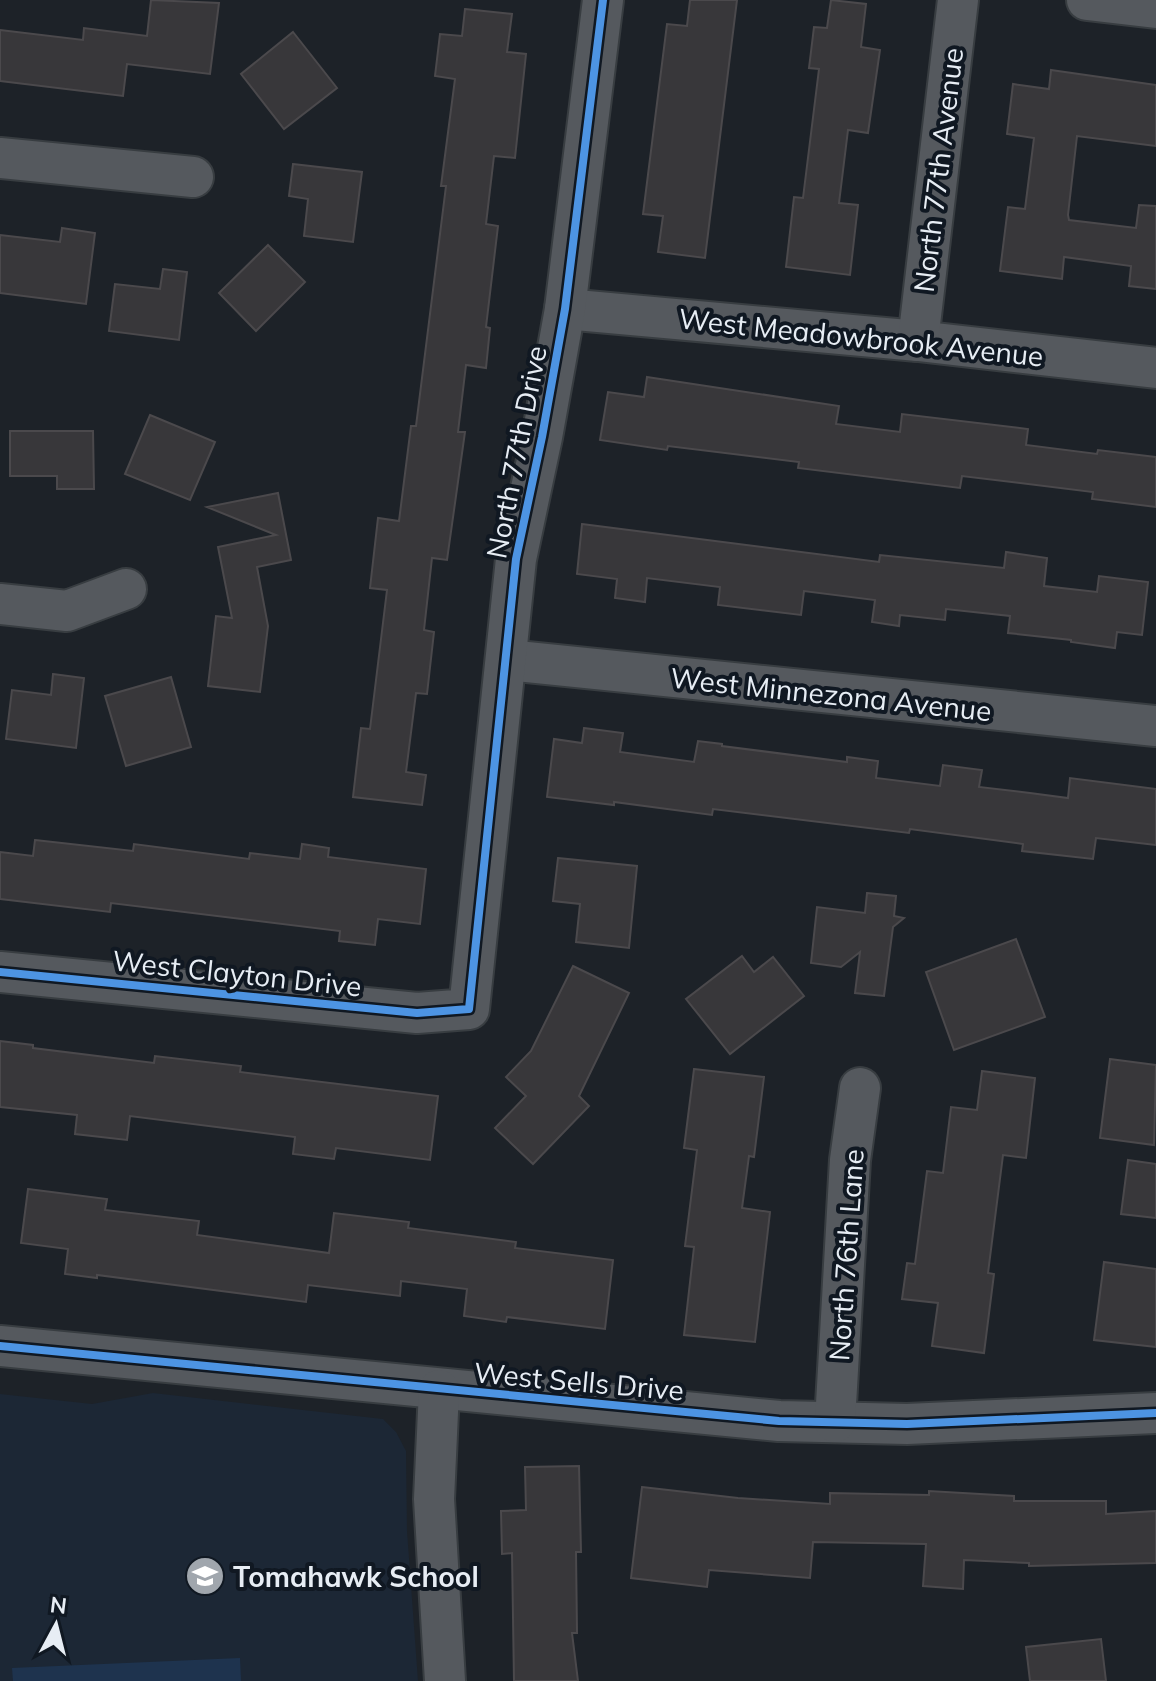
<svg xmlns="http://www.w3.org/2000/svg" width="1156" height="1681" viewBox="0 0 1156 1681" font-family="Mulish,sans-serif">
<style>
.built{fill:#1c2735}
.green{fill:#1e334e}
.building{fill:#38373a;stroke:#4b494c;stroke-width:2}
.lines{fill:none;stroke-linecap:round;stroke-linejoin:round}
.street-casing{stroke:#383d41;stroke-width:44}
.street{stroke:#55595e;stroke-width:40}
.cycleway-casing{stroke:#101822;stroke-width:13}
.cycleway{stroke:#4d94e3;stroke-width:8}
.labels{text-anchor:middle;dominant-baseline:central;stroke-width:8;stroke-linejoin:round;paint-order:stroke}
.street-label{font-size:28px;fill:#e7edf4;stroke:#101822}
.poi-label{font-size:28px;font-weight:bold;fill:#e7edf4;stroke:#101822;text-anchor:start}
</style>
<rect width="100%" height="100%" fill="#1d2228"/>
<path class="built" d="M 153,1393 L 383,1419 L 396,1432 L 406,1451 L 407,1531 L 418,1681 L 0,1681 L 0,1394 L 92,1404 Z"/>
<path class="green" d="M 240,1658 L 241,1681 L 13,1681 L 12,1668 Z"/>
<g class="building">
<path d="M 151,0 L 219,3 L 210,74 L 127,64 L 123,96 L 0,81 L 0,30 L 83,40 L 84,28 L 147,36 Z"/>
<path d="M 690,0 L 737,0 L 705,258 L 658,252 L 663,216 L 643,214 L 667,24 L 687,26 Z"/>
<path d="M 831,0 L 866,4 L 861,47 L 880,50 L 868,133 L 848,130 L 839,203 L 858,205 L 850,275 L 786,267 L 794,197 L 803,198 L 819,69 L 809,68 L 814,27 L 827,28 Z"/>
<path d="M 465,9 L 512,14 L 507,52 L 526,54 L 515,158 L 494,156 L 486,224 L 498,226 L 486,327 L 490,328 L 486,368 L 466,365 L 458,432 L 465,432 L 447,560 L 432,558 L 424,630 L 434,632 L 427,694 L 416,693 L 406,772 L 426,775 L 422,805 L 353,797 L 361,728 L 370,729 L 387,590 L 370,588 L 378,518 L 399,521 L 411,426 L 416,426 L 446,186 L 441,186 L 455,79 L 435,76 L 440,34 L 462,36 Z"/>
<path d="M 293,32 L 337,88 L 284,129 L 241,74 Z"/>
<path d="M 1051,70 L 1156,85 L 1156,146 L 1077,136 L 1068,215 L 1069,220 L 1136,228 L 1139,205 L 1156,206 L 1156,289 L 1129,286 L 1131,266 L 1064,257 L 1062,279 L 1000,271 L 1008,207 L 1025,209 L 1034,138 L 1007,134 L 1013,84 L 1049,89 Z"/>
<path d="M 293,164 L 362,172 L 353,242 L 304,236 L 308,199 L 289,196 Z"/>
<path d="M 62,228 L 95,233 L 86,304 L 0,293 L 0,235 L 60,242 Z"/>
<path d="M 268,245 L 305,282 L 256,331 L 219,293 Z"/>
<path d="M 163,269 L 187,272 L 179,340 L 109,331 L 115,284 L 160,289 Z"/>
<path d="M 647,377 L 839,406 L 836,424 L 900,432 L 902,414 L 1028,429 L 1026,445 L 1097,454 L 1098,450 L 1156,457 L 1156,507 L 1092,499 L 1093,492 L 962,476 L 960,488 L 798,468 L 799,462 L 668,446 L 667,450 L 600,440 L 608,392 L 644,397 Z"/>
<path d="M 150,415 L 215,442 L 190,500 L 125,474 Z"/>
<path d="M 10,431 L 93,431 L 94,489 L 57,489 L 57,476 L 10,476 Z"/>
<path d="M 278,493 L 291,560 L 257,567 L 268,626 L 260,692 L 208,686 L 216,616 L 232,618 L 218,547 L 276,535 L 207,507 Z"/>
<path d="M 582,524 L 879,562 L 880,555 L 1004,568 L 1006,552 L 1047,558 L 1044,586 L 1097,592 L 1099,576 L 1148,582 L 1142,635 L 1117,632 L 1115,648 L 1071,642 L 1071,640 L 1008,633 L 1010,616 L 946,609 L 945,620 L 900,615 L 899,626 L 872,622 L 875,600 L 804,591 L 801,615 L 718,605 L 720,587 L 647,578 L 645,602 L 615,598 L 617,579 L 577,574 Z"/>
<path d="M 53,674 L 84,678 L 76,748 L 6,739 L 12,690 L 51,695 Z"/>
<path d="M 171,677 L 191,747 L 126,766 L 105,696 Z"/>
<path d="M 584,728 L 623,733 L 620,752 L 694,762 L 698,741 L 722,744 L 722,746 L 847,762 L 847,757 L 878,761 L 876,778 L 940,786 L 943,765 L 982,770 L 979,787 L 1030,793 L 1068,798 L 1070,778 L 1156,789 L 1156,845 L 1096,838 L 1093,859 L 1022,851 L 1023,844 L 910,829 L 909,833 L 713,809 L 712,815 L 614,802 L 614,805 L 547,797 L 554,739 L 582,743 Z"/>
<path d="M 35,840 L 133,851 L 134,844 L 249,859 L 250,853 L 300,859 L 302,844 L 329,848 L 328,857 L 426,869 L 420,924 L 378,919 L 375,945 L 339,941 L 340,931 L 111,903 L 110,912 L 0,899 L 0,852 L 33,856 Z"/>
<path d="M 558,858 L 637,866 L 629,948 L 576,942 L 580,904 L 553,901 Z"/>
<path d="M 867,893 L 896,896 L 894,916 L 904,918 L 893,927 L 884,996 L 855,993 L 860,952 L 841,967 L 811,963 L 817,907 L 865,913 Z"/>
<path d="M 1016,939 L 1045,1017 L 954,1050 L 926,972 Z"/>
<path d="M 742,956 L 754,972 L 773,957 L 804,996 L 730,1054 L 686,999 Z"/>
<path d="M 573,966 L 629,993 L 579,1096 L 589,1106 L 533,1164 L 495,1128 L 526,1096 L 506,1077 L 531,1051 Z"/>
<path d="M 0,1041 L 33,1045 L 33,1048 L 154,1063 L 155,1056 L 241,1066 L 240,1072 L 438,1096 L 430,1160 L 336,1148 L 334,1159 L 293,1154 L 295,1137 L 130,1116 L 127,1140 L 75,1134 L 77,1115 L 0,1107 Z"/>
<path d="M 1110,1059 L 1156,1065 L 1154,1145 L 1100,1138 Z"/>
<path d="M 694,1069 L 764,1077 L 754,1157 L 749,1156 L 742,1208 L 770,1212 L 755,1342 L 684,1335 L 694,1247 L 685,1246 L 697,1150 L 684,1148 Z"/>
<path d="M 982,1071 L 1035,1078 L 1026,1158 L 1003,1155 L 988,1273 L 994,1274 L 984,1353 L 932,1346 L 938,1303 L 902,1299 L 907,1263 L 915,1264 L 927,1171 L 943,1173 L 951,1107 L 977,1110 Z"/>
<path d="M 1128,1160 L 1156,1164 L 1156,1218 L 1121,1214 Z"/>
<path d="M 28,1189 L 107,1199 L 105,1210 L 199,1221 L 197,1235 L 329,1253 L 334,1213 L 409,1222 L 408,1228 L 516,1242 L 515,1248 L 613,1260 L 605,1329 L 507,1317 L 506,1322 L 464,1316 L 467,1289 L 401,1281 L 400,1296 L 308,1285 L 306,1302 L 97,1275 L 97,1278 L 65,1274 L 68,1249 L 21,1243 Z"/>
<path d="M 1104,1262 L 1156,1269 L 1156,1347 L 1094,1340 Z"/>
<path d="M 579,1466 L 581,1552 L 576,1552 L 577,1633 L 572,1633 L 578,1681 L 514,1681 L 512,1553 L 502,1554 L 501,1511 L 526,1510 L 525,1467 Z"/>
<path d="M 642,1487 L 738,1498 L 830,1504 L 830,1493 L 929,1495 L 929,1491 L 1014,1496 L 1014,1501 L 1106,1501 L 1106,1514 L 1156,1511 L 1156,1563 L 1029,1566 L 1029,1563 L 964,1560 L 963,1589 L 923,1586 L 926,1544 L 813,1542 L 810,1578 L 709,1570 L 707,1587 L 631,1578 Z"/>
<path d="M 1101,1639 L 1106,1681 L 1030,1681 L 1026,1647 Z"/>
</g>
<g class="lines">
<defs>
<g id="street">
<path d="M 1087,0 L 1156,8"/>
<path d="M 0,158 L 193,177"/>
<path d="M 565,309 L 918,341 L 1156,368"/>
<path d="M 918,341 L 958,0"/>
<path d="M 0,604 L 67,611 L 126,589"/>
<path d="M 507,660 L 1156,726"/>
<path d="M 0,972 L 417,1013 L 469,1009 L 516,559 L 542,437 L 565,309 L 603,0"/>
<path d="M 0,1346 L 779,1421 L 907,1424 L 1156,1413"/>
<path d="M 439,1390 L 434,1499 L 445,1681"/>
<path d="M 835,1422 L 850,1160 L 860,1088"/>
</g>
</defs>
<use href="#street" class="street-casing"/>
<use href="#street" class="street"/>
<defs>
<g id="cycleway">
<path d="M 0,972 L 417,1013 L 469,1009 L 516,559 L 542,437 L 565,309 L 603,0"/>
<path d="M 0,1346 L 779,1421 L 907,1424 L 1156,1413"/>
</g>
</defs>
<use href="#cycleway" class="cycleway-casing"/>
<use href="#cycleway" class="cycleway"/>
</g>
<defs>
<symbol id="school-disc" viewBox="-11 -11 22 22"><circle r="9.5" fill="#a0a6ad" stroke="#101822"/><path d="M0-5L7-2L0 1L-7-2ZM-4 1L0 2.5L4 1V4Q0 6-4 4Z" fill="#fff"/></symbol>
</defs>
<g fill-rule="evenodd">
<use href="#school-disc" x="183" y="1554" width="44" height="44"/>
</g>
<g class="labels">
<g class="street-label">
<text transform="translate(938 170) rotate(-83)">North 77th Avenue</text>
<text transform="translate(861 337) rotate(6)">West Meadowbrook Avenue</text>
<text transform="translate(516 452) rotate(-79)">North 77th Drive</text>
<text transform="translate(831 694) rotate(6)">West Minnezona Avenue</text>
<text transform="translate(237 973) rotate(6)">West Clayton Drive</text>
<text transform="translate(846 1255) rotate(-86)">North 76th Lane</text>
<text transform="translate(579 1381) rotate(5)">West Sells Drive</text>
</g>
<g class="poi-label">
<text x="233" y="1576">Tomahawk School</text>
</g>
</g>
<g transform="translate(56 1625) rotate(7)" stroke="#101822" stroke-width="6" paint-order="stroke">
<path d="M0-6L14 30L0 20L-14 30Z" fill="#e7edf4"/>
<text y="-12" font-size="22" font-weight="bold" text-anchor="middle" fill="#e7edf4">N</text>
</g>
</svg>
